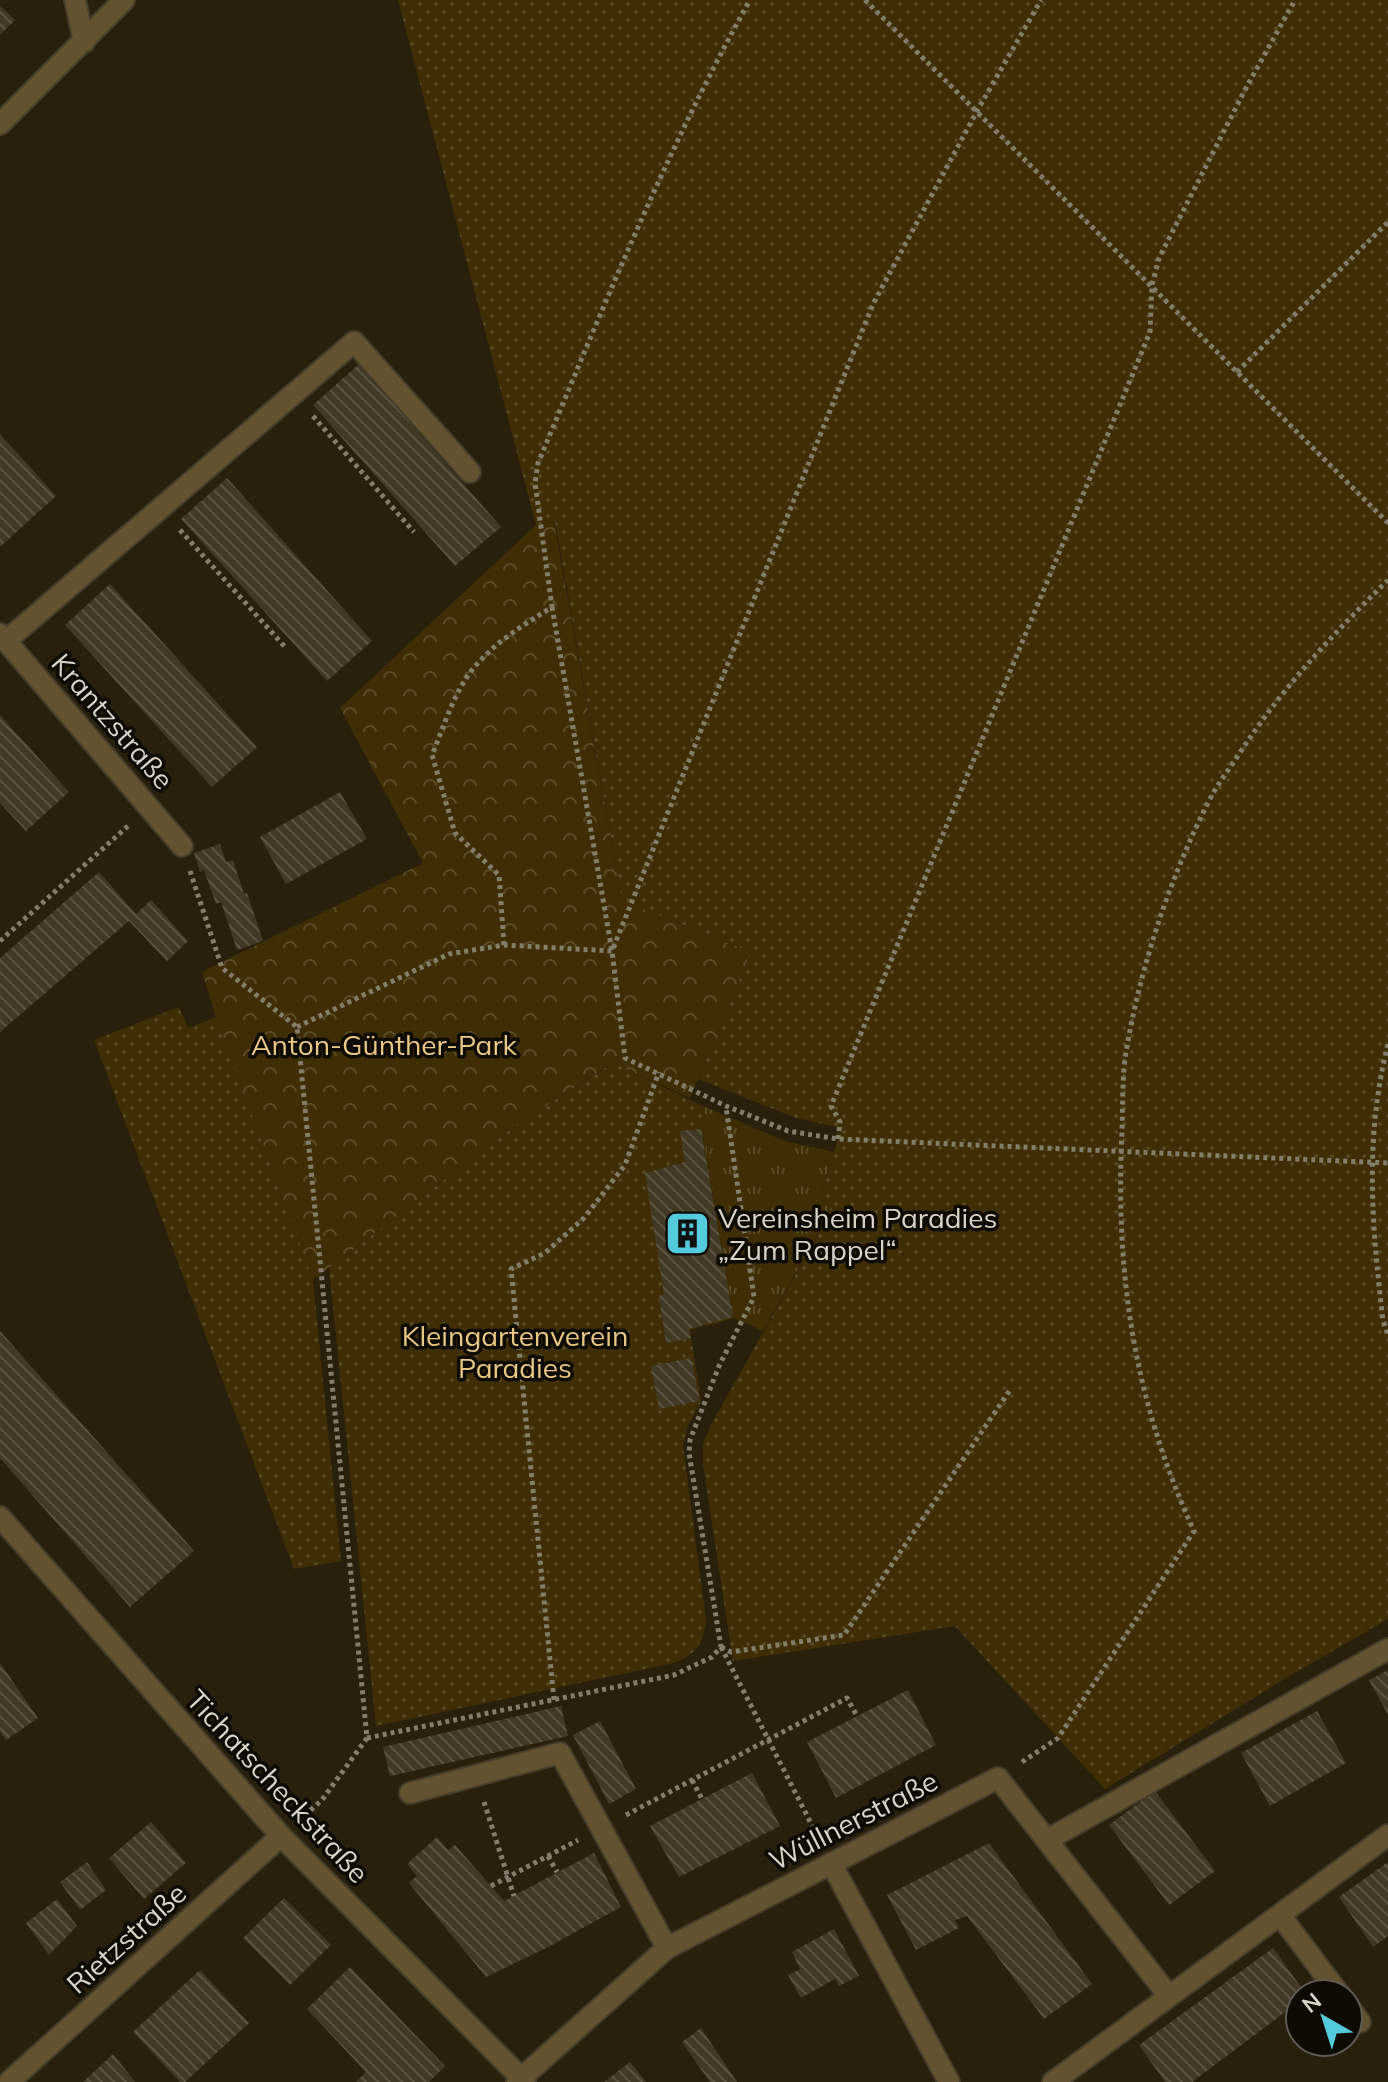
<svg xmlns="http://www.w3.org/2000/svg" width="1388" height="2082" viewBox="0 0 1388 2082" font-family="Mulish,sans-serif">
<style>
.grass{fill:url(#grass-tufts)}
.forest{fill:url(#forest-crowns)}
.garden{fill:url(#garden-dots)}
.building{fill:url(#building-back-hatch)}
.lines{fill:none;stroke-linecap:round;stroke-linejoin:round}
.minor-casing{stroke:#443c2b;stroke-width:24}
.path{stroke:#847d6e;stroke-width:5;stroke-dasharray:4 4;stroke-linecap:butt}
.minor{stroke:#63522f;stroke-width:20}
.labels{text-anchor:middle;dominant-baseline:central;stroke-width:7;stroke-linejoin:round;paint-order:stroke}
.street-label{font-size:28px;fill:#d9d3c8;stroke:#0e0a04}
.park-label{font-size:28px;fill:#e8c782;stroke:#0e0a04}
.poi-label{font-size:28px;fill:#d9d3c8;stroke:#0e0a04;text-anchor:start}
</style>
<defs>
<pattern id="grass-tufts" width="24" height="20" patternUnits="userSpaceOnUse" patternTransform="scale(2)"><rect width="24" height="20" fill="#3f2e04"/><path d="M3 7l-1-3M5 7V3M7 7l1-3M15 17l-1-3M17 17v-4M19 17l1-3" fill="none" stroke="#5a4b27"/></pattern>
<pattern id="forest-crowns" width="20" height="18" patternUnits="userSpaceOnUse" patternTransform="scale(2)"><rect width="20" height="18" fill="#3f2e04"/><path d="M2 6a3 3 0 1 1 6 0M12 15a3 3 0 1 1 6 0" fill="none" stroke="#5a4b27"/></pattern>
<pattern id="garden-dots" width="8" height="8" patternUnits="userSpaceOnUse" patternTransform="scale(2)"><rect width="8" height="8" fill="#3f2e04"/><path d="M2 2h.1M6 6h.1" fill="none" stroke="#5a4b27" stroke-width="1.8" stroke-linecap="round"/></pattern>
<pattern id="building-back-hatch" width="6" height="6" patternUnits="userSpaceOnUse" patternTransform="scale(2)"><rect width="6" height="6" fill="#413825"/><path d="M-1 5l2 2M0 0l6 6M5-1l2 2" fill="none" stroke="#5c5443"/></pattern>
</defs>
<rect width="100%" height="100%" fill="#281f0d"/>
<path class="grass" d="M 703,1106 L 785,1141 L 834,1152 L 821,1192 L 834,1206 L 763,1331 L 734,1318 L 702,1129 L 706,1127 Z"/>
<path class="forest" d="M 554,522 L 622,900 L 751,952 L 690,1098 L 612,1063 L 516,1125 L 313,1280 L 216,1017 L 202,972 L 423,863 L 340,708 L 536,525 Z"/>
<g class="garden">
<path d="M 398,0 L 1388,0 L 1388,1619 L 1291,1675 L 1105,1789 L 955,1626 L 733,1661 L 703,1464 L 703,1443 L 713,1421 L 834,1207 L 821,1193 L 838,1139 L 837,1127 L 796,1118 L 698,1079 L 751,952 L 622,900 L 555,522 L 536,525 Z"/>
<path d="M 179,1007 L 188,1028 L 216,1017 L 313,1280 L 341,1561 L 294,1569 L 94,1040 Z"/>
<path d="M 613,1063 L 703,1106 L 706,1128 L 702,1129 L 734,1318 L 690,1330 L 701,1402 L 687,1427 L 683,1446 L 706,1620 C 703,1644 697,1654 674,1663 L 376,1726 L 329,1268 L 516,1125 Z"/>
</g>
<g class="building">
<path d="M 0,6 L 15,20 L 0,35 Z"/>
<path d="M 359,364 L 501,527 L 455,566 L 313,405 Z"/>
<path d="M 0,434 L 56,496 L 0,547 Z"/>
<path d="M 227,478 L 372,641 L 327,681 L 181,519 Z"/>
<path d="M 110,584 L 257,747 L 212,787 L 65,625 Z"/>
<path d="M 0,715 L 69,792 L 26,831 L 0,803 Z"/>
<path d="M 340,792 L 367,839 L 286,884 L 260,837 Z"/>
<path d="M 220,844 L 226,862 L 233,860 L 244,894 L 247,893 L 263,941 L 237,950 L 221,902 L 216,904 L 204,870 L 200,872 L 194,853 Z"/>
<path d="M 99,872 L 136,914 L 151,900 L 188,941 L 167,961 L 129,921 L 0,1032 L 0,958 Z"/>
<path d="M 701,1129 L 733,1317 L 689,1329 L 691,1338 L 666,1343 L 659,1296 L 664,1294 L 645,1173 L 685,1162 L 680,1131 Z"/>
<path d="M 0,1331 L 194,1551 L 130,1607 L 0,1458 Z"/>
<path d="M 691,1358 L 700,1401 L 659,1409 L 651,1366 Z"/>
<path d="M 0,1663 L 38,1718 L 6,1740 L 0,1732 Z"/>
<path d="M 1388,1670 L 1388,1715 L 1369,1680 Z"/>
<path d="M 908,1690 L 936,1745 L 836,1798 L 807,1742 Z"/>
<path d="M 561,1706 L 568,1736 L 390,1776 L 383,1747 Z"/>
<path d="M 1317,1711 L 1346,1763 L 1270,1806 L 1241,1753 Z"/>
<path d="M 600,1721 L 636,1789 L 609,1804 L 573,1735 Z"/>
<path d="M 752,1773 L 780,1826 L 679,1877 L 650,1826 Z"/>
<path d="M 1155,1791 L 1215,1871 L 1169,1905 L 1109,1825 Z"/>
<path d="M 151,1822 L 186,1863 L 144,1899 L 109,1858 Z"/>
<path d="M 437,1837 L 448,1850 L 455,1845 L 504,1901 L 594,1853 L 621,1907 L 550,1946 L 486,1977 L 409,1883 L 417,1876 L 407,1864 Z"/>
<path d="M 989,1843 L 1092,1984 L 1044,2019 L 967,1916 L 955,1920 L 959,1928 L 916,1950 L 887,1895 Z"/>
<path d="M 87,1862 L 106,1890 L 80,1910 L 60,1882 Z"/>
<path d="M 1388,1862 L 1388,1936 L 1373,1947 L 1339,1897 Z"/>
<path d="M 284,1898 L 331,1945 L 290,1985 L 243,1938 Z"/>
<path d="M 57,1899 L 77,1926 L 49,1955 L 26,1923 Z"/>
<path d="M 834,1929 L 859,1976 L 839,1986 L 835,1979 L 801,1998 L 788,1975 L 800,1969 L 792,1952 Z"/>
<path d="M 1273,1948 L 1306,1994 L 1300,1994 L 1300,2001 L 1192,2082 L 1165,2082 L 1139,2045 Z"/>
<path d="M 350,1967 L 445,2066 L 429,2082 L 356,2082 L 366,2072 L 307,2009 Z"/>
<path d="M 200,1970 L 249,2023 L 185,2082 L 180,2082 L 133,2032 Z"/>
<path d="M 701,2028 L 737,2082 L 710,2082 L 682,2042 Z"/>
<path d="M 113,2054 L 135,2082 L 83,2082 Z"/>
<path d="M 630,2062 L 646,2082 L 604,2082 Z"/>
</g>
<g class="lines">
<defs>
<g id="minor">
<path d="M 75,0 L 84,42"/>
<path d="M 0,124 L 124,0"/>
<path d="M 0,634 L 182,846"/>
<path d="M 6,641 L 354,342 L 470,472"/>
<path d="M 0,1517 L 281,1836 L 525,2082"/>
<path d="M 410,1793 L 560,1753 L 667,1948"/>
<path d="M 1047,1840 L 1388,1649"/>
<path d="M 831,1863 L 949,2082"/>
<path d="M 1280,1915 L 1339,1994"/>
<path d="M 1348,2006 L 1360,2022"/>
<path d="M 9,2082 L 281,1836"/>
<path d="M 517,2082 L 667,1948 L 998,1778 L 1169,1996"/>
<path d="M 1053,2082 L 1388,1835"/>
</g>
</defs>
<use href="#minor" class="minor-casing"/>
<g class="path">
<path d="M 865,0 L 1388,523"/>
<path d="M 1237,372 L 1388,222"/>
<path d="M 313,416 L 414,532"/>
<path d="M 180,530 L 285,647"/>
<path d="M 552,607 L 612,951 L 625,1058 L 726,1106 L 788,1131 L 838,1139 L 1388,1163"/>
<path d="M 190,871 L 222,968 L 297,1027 L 367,1738 L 322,1800 L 303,1817"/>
<path d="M 0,941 L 128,826"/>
<path d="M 504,945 L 499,875 L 455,833 L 432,755 C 445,724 456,684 481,660 C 501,638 527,623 552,607 L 535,483 L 538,463 C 604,306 667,148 750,0"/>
<path d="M 297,1027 L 449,954 L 504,945 L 612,951 L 873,304 L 977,111 L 1041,0"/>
<path d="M 1388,1044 C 1364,1139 1372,1226 1383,1321 L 1388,1335"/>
<path d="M 838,1139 L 840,1122 L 831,1106 L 1150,332 L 1152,285 L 1159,258 L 1247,86 L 1295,0"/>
<path d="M 721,1647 L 731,1652 L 844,1635 L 1010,1390"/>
<path d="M 721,1647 L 820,1841"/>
<path d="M 554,1700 L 511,1269 L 545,1253 L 584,1218 L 625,1165 L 659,1072"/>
<path d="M 367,1738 L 674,1675 L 712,1657 L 721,1647 L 689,1453 L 690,1440 L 719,1366 L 754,1297 L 726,1107"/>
<path d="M 1022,1762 L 1058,1738 L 1194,1531 C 1134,1401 1115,1273 1122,1131 C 1123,1105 1122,1077 1126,1052 C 1141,964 1171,874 1212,795 C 1220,781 1230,768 1239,754 C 1283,687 1330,637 1388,580"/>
<path d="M 692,1780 L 702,1799"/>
<path d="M 484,1802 L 514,1896"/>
<path d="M 626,1815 L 847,1698 L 857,1716"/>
<path d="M 548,1856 L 557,1872"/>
<path d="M 491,1886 L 578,1840"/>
</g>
<use href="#minor" class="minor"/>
</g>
<defs>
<symbol id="building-square" viewBox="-11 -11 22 22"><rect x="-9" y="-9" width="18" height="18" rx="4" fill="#54cadd" stroke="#0e0a04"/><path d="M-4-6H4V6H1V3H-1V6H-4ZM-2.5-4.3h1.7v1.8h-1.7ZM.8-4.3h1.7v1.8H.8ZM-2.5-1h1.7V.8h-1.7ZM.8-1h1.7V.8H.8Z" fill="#111"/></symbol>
</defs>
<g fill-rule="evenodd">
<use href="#building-square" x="662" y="1208" width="51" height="51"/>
</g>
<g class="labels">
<g class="street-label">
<text transform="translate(113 721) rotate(49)">Krantzstraße</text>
<text transform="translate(278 1786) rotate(47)">Tichatscheckstraße</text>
<text transform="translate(853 1820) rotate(-27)">Wüllnerstraße</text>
<text transform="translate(126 1938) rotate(-42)">Rietzstraße</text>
</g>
<g class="park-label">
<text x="384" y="1044">Anton-Günther-Park</text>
<text x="515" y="1335">Kleingartenverein<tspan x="515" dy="32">Paradies</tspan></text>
</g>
<g class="poi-label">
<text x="718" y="1217">Vereinsheim Paradies<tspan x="718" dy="32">„Zum Rappel“</tspan></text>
</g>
</g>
<g transform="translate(1324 2018) rotate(321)"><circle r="38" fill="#0e0a04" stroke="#5f5a52" stroke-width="2"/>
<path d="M0-6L14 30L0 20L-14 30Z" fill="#54cadd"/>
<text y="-12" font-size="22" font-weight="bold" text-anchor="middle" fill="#d9d3c8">N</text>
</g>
</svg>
